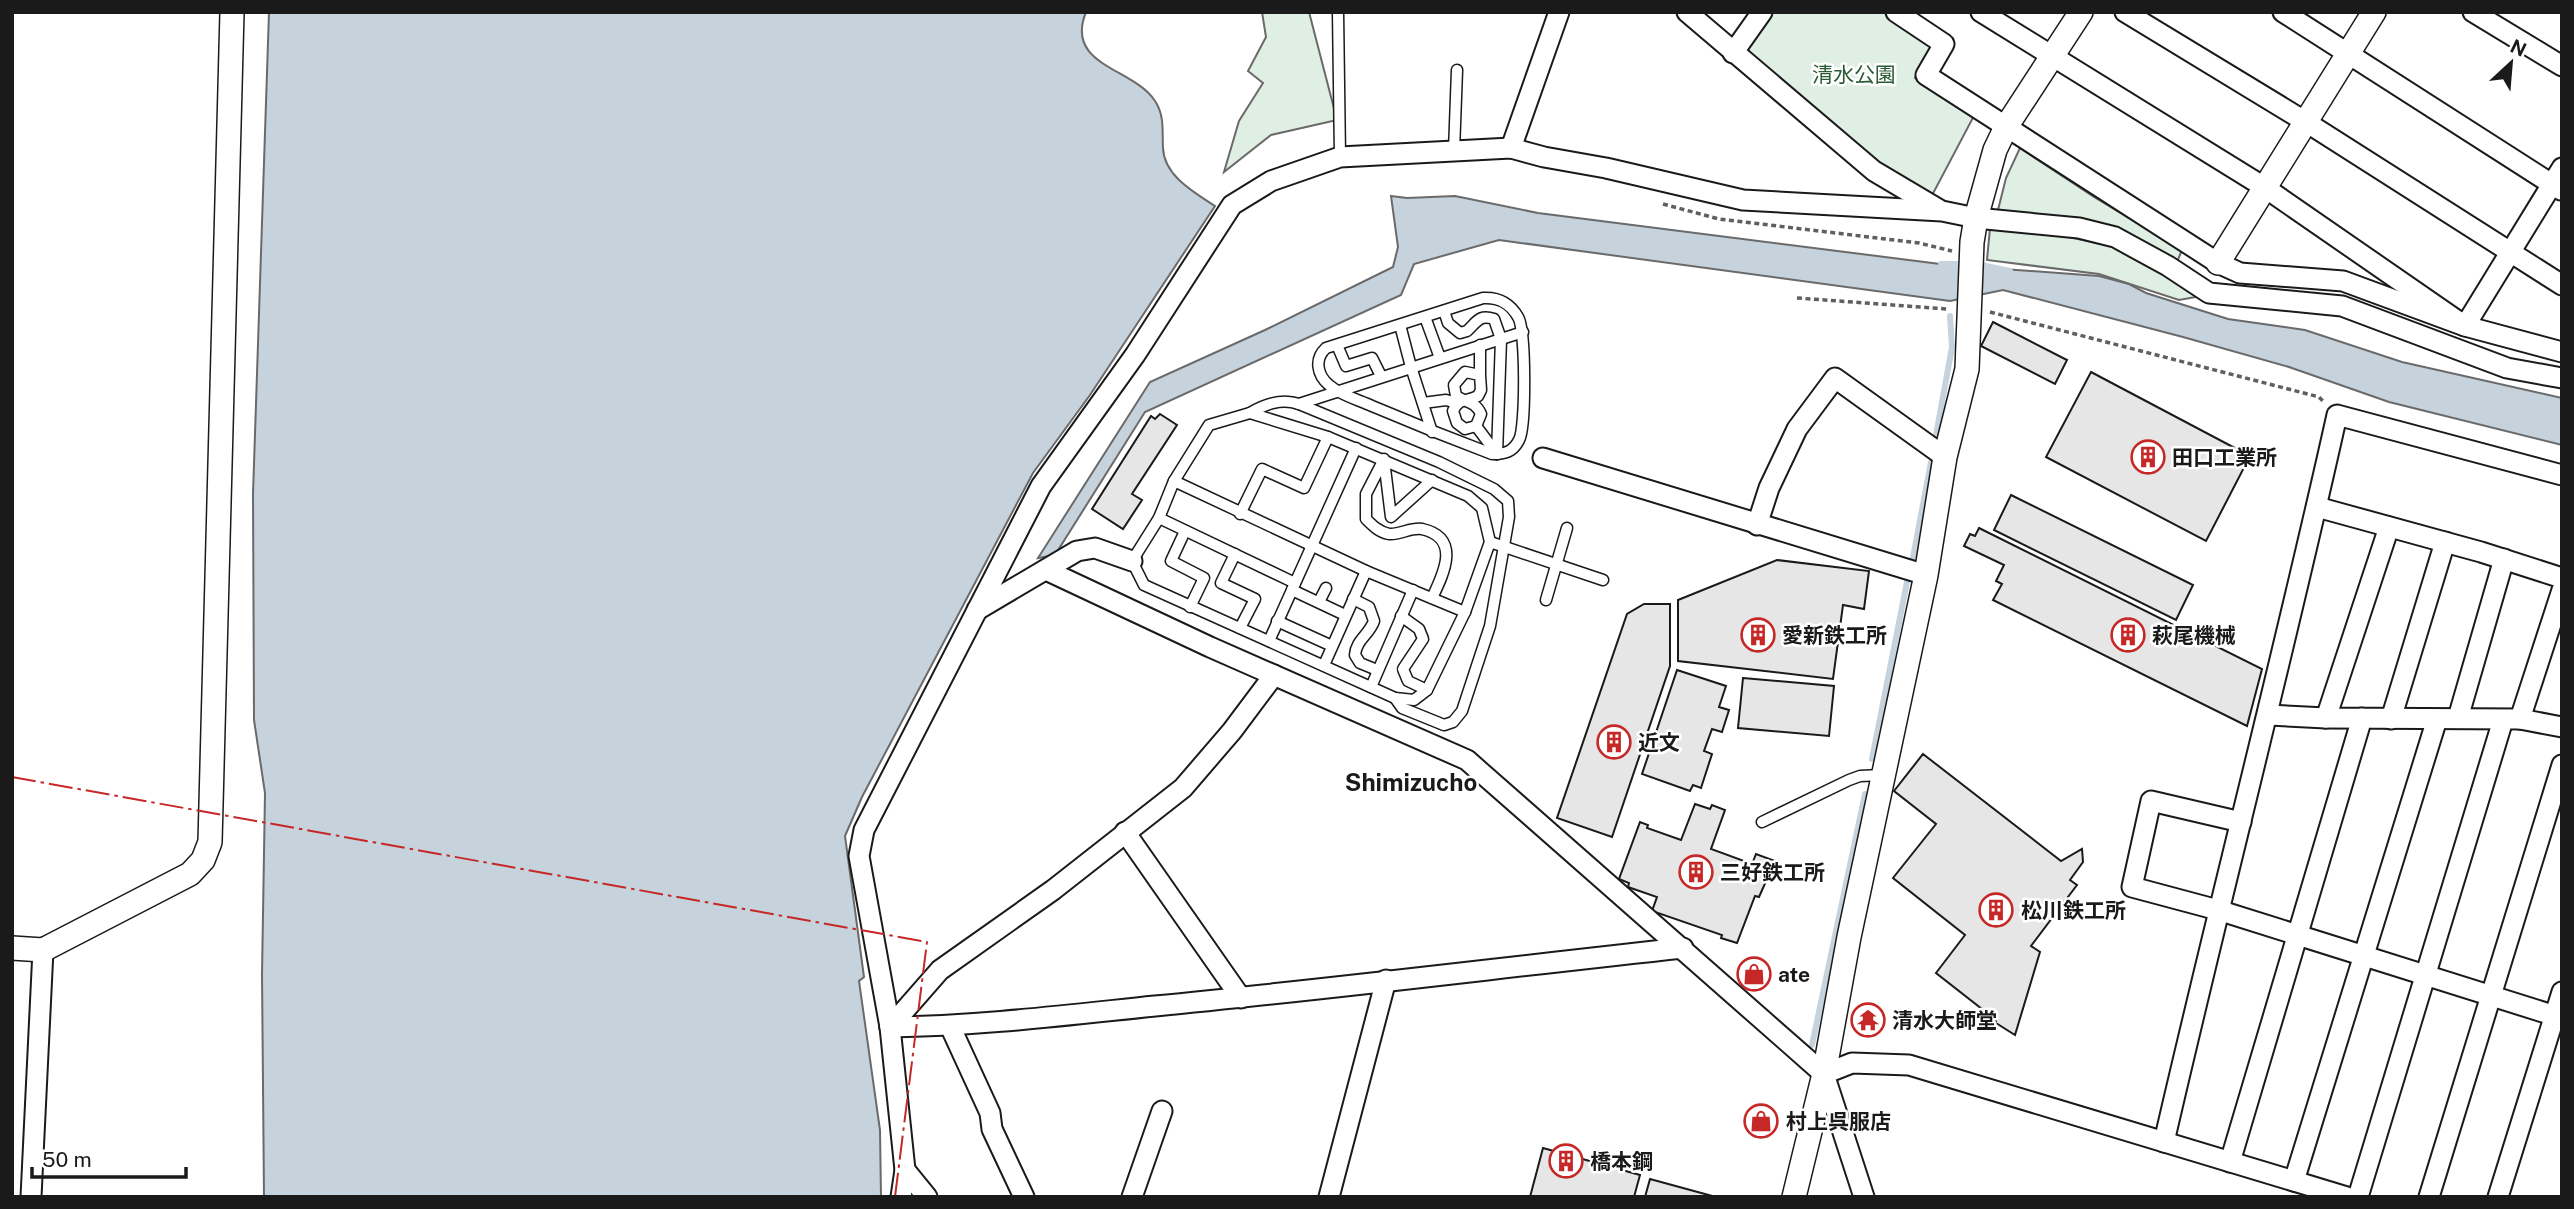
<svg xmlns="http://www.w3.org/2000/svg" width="2574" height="1209" viewBox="0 0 2574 1209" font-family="'Public Sans','Noto Sans JP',sans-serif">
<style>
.green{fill:#e0efe3;stroke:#6a6a6a;stroke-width:2}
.water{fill:#c6d2dc;stroke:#6a6a6a;stroke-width:2}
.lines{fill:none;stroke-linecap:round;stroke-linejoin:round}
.stream{stroke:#c6d2dc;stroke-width:6}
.building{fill:#e6e6e6;stroke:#1a1a1a;stroke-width:2}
.service-casing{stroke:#1a1a1a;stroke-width:13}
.minor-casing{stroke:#1a1a1a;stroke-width:23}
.tertiary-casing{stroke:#1a1a1a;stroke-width:26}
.path{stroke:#5f5f5f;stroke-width:3.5;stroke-dasharray:5 3.5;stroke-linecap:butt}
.service{stroke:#fff;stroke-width:10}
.minor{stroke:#fff;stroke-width:19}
.tertiary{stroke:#fff;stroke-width:23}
.power{stroke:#c62828;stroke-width:2;stroke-dasharray:24 5 3.5 5;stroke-linecap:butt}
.labels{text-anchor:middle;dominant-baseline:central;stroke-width:5;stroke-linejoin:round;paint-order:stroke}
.park-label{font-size:21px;fill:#2b5a34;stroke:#fff}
.poi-label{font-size:21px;font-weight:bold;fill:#1a1a1a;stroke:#fff;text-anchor:start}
.quarter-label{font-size:24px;font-weight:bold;fill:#1a1a1a;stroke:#fff}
</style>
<rect width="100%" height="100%" fill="#fff"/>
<g class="green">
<path d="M 1262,12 L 1309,12 L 1337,120 L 1271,135 L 1224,172 L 1239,121 L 1263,83 L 1248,71 L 1266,37 Z"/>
<path d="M 1766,12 L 1889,12 L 1937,44 L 1915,78 L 1976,112 L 1928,203 L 1744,62 L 1748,36 Z"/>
<path d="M 2020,148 L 2094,197 L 2182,250 L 2177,262 L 2036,214 L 1998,210 L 2006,178 Z"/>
<path d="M 1990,228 L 2050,233 L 2120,248 L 2207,295 L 2179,300 L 2099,274 L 1987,260 Z"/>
</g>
<g class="water">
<path d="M 269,12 L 1086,12 C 1064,66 1134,68 1155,101 C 1165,116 1162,132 1163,148 C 1164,176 1195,193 1215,206 L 1090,395 L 1033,473 L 862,797 L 845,836 L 864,977 L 859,981 L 880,1130 L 881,1197 L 264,1197 L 262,975 L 265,793 L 254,720 L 253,494 Z"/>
<path d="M 1391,196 L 1407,198 L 1455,196 L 1538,213 L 1948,265 L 2099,276 L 2129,284 L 2146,293 L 2228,319 L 2305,330 L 2402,362 L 2562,398 L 2562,445 L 2389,402 L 2289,367 L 2183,337 L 2003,290 L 1950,301 L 1499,240 L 1414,264 L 1401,295 L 1145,412 L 1055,555 L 1038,558 L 1150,382 L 1265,330 L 1393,267 L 1398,247 Z"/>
</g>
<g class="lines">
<g class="stream">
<path d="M 1941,264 L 1965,264"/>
<path d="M 1976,264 L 2010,271"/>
<path d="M 1935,441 L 1952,347 L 1950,316"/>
<path d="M 1912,563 L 1931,462"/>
<path d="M 1872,759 L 1908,577"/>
<path d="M 1812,1045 L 1865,794"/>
</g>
</g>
<g class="building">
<path d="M 1993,322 L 2067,360 L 2055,384 L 1981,346 Z"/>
<path d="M 2091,372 L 2250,456 L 2206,541 L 2046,457 Z"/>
<path d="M 1160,414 L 1177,425 L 1132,494 L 1142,500 L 1123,529 L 1092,509 L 1151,416 L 1155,419 Z"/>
<path d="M 2011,495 L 2193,585 L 2176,620 L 1994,530 Z"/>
<path d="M 1979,528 L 2262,669 L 2247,726 L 1993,600 L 2002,584 L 1996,581 L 2004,565 L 1964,546 L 1970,534 L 1975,536 Z"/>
<path d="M 1777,560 L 1869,571 L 1864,609 L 1843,605 L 1833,679 L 1678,661 L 1678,600 Z"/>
<path d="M 1644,604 L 1670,604 L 1670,666 L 1612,837 L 1557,818 L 1627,614 Z"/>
<path d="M 1677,670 L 1726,686 L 1719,707 L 1729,710 L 1722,732 L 1712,729 L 1704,751 L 1712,754 L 1701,788 L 1693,785 L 1690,791 L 1642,774 Z"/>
<path d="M 1743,678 L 1834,686 L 1829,736 L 1738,728 Z"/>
<path d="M 1923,754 L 2061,861 L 2082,849 L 2083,862 L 2070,880 L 2077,885 L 2031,946 L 2040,952 L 2015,1035 L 1996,1023 L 1996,1020 L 1936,973 L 1965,935 L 1893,878 L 1936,824 L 1894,791 Z"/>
<path d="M 1695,804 L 1710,809 L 1712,805 L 1725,810 L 1711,849 L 1752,864 L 1756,854 L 1775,861 L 1759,897 L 1755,896 L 1737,943 L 1721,938 L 1722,935 L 1652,911 L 1657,897 L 1628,887 L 1629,883 L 1619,879 L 1640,822 L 1648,825 L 1647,828 L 1681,840 Z"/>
<path d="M 1543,1148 L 1640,1175 L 1634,1197 L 1530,1197 Z"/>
<path d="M 1650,1179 L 1716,1197 L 1645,1197 Z"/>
</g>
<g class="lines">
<defs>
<g id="service">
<path d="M 1338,12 L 1340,157"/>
<path d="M 1454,151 L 1457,70"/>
<path d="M 1483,298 C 1499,297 1510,303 1518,317 C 1526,329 1526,428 1519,440 C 1513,452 1505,454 1492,454 C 1452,439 1412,423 1372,406 C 1359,400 1340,395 1329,385 C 1317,375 1314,359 1326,348 Z"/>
<path d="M 1444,311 L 1448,323 L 1460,333 L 1467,331 C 1477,322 1479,314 1494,319 L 1501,339 L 1497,454"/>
<path d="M 1425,317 L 1440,358"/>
<path d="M 1400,325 L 1411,367 L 1432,432"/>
<path d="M 1337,345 L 1346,366 L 1372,358 L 1381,376"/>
<path d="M 1480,345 L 1480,375 L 1465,372 L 1454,385 L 1456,396 C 1467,403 1475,401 1481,414 L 1476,426 L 1465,429 L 1457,423 L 1453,411 C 1459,397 1467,402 1478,396 L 1481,390 L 1480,375"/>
<path d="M 1423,403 L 1446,400 L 1457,403"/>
<path d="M 1299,404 L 1523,332"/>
<path d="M 1250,413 L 1328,437 L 1468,496 L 1482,508 L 1490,542 L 1465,612 L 1427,690 L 1414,700 L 1395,698 L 1144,585 L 1132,561 L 1159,518 L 1174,481 L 1209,425 Z"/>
<path d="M 1250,413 C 1265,404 1281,398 1299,404 L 1439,462 L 1494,489 L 1508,501 L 1509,517 L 1490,626 L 1462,711 L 1453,722 L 1444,725 L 1402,708 L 1395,698"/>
<path d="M 1476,426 L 1497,454"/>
<path d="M 1384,459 L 1366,494 L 1366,519 C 1373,526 1379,532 1389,534 C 1400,535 1411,527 1422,529 C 1462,538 1443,575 1432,598"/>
<path d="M 1384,460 L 1391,517 L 1432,480"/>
<path d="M 1174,481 L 1366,571 L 1465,612"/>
<path d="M 1240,514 L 1262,469 L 1304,488 L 1328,437"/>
<path d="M 1159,518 L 1295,583"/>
<path d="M 1185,531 L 1171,561 L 1204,578 L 1190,607"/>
<path d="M 1490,542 L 1603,580"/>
<path d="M 1235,554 L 1221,583 L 1255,599 L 1240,628"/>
<path d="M 1292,590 L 1345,615"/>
<path d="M 1353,599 L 1369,607 L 1374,621 C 1369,635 1356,640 1355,655 L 1360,663 L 1377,670"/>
<path d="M 1546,600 L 1567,528"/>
<path d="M 1319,602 L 1326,588"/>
<path d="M 1401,616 L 1419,629 L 1423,639 L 1403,669 L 1408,681 L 1427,690"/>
<path d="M 1277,621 L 1332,646"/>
<path d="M 1269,641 L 1356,448"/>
<path d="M 1324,665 L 1366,571"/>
<path d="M 1371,687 L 1413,590"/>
<path d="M 1762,822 L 1849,780 L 1860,776 L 1883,775"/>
</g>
<g id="minor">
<path d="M 1687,12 L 1874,171 L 1938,209"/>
<path d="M 1896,12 L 1944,44 L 1926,75 L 2218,263 L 2240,273 L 2343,281 L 2465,326 L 2562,352"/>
<path d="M 1981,12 L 2264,187 L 2465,326 L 2562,168"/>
<path d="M 2125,12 L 2306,122 L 2562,285"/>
<path d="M 2283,12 L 2561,190"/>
<path d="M 2473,12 L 2562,66"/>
<path d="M 1733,53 L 1762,12"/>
<path d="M 1511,148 L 1559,12"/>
<path d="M 1543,458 L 1926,575"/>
<path d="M 2317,507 L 2481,552 L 2562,578"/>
<path d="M 1757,525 L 1769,488 L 1797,429 L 1835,378 L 1945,457"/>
<path d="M 1046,570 L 1210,647 L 1467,760 L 1824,1074 L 1864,1197"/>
<path d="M 977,610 L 1077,551 L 1095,548 L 1132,561"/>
<path d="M 2269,715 L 2326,718 L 2520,719 L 2562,727"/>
<path d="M 2326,718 L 2389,527"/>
<path d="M 2458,718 L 2504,559"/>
<path d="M 2391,719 L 2445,542"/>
<path d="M 2520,719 L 2562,590"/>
<path d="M 2241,822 L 2151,801 L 2132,887 L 2218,910 L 2562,1018"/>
<path d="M 1125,832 L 1241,998"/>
<path d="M 950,1026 L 990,1113 L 992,1129 L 1024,1197"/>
<path d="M 890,1027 C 979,1026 1067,1015 1155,1006 C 1331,989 1507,967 1683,948"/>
<path d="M 890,1027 L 940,970 L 1053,890 L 1183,788 L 1232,731 L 1274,675"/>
<path d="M 1824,1074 L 1852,1063 L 1909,1065 L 2347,1197"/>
<path d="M 2164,1142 C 2220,899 2283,658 2337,415 L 2562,475"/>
<path d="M 2230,1162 L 2362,718"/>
<path d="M 905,1170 L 927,1197"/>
<path d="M 2294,1181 L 2437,719"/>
<path d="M 31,1197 L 43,950"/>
<path d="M 901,1197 L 905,1170 L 890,1027 L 859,856 L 864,830 L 1041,486 L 1135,355 L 1232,205 L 1271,181 L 1340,157 L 1511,148 L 1544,157 L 1606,168 L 1743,200 L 1942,211 L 1976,218 L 2079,228 L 2115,237 L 2168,266 L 2209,293 L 2342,306 L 2507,368 L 2562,378"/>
<path d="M 1132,1197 L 1162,1111"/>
<path d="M 1329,1197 L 1386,980"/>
<path d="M 2358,1197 L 2503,720"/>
<path d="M 2429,1197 L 2562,765"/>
<path d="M 2498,1197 L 2562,992"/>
</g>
<g id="tertiary">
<path d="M 2218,263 L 2374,12"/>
<path d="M 12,948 L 43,950 L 190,874 L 203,860 L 210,842 L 232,12"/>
<path d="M 1794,1197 L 1824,1074 L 1849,937 L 1926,575 L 1945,457 L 1967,369 L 1972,242 L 1976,218 L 1995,150 L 2006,127 L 2081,12"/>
</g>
</defs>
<use href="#service" class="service-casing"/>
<use href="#minor" class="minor-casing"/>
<use href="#tertiary" class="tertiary-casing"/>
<g class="path">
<path d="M 1663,204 L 1719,219 L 1919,243 L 1952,251"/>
<path d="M 1797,298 L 1947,309"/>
<path d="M 1990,312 L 2319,397 L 2323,401"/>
</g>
<use href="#service" class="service"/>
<use href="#minor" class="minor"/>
<use href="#tertiary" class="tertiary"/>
<path class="power" d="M 12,777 L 927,942 L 895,1197"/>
</g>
<defs>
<symbol id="building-ring" viewBox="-11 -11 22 22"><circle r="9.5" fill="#fff" stroke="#c62828" stroke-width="1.5"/><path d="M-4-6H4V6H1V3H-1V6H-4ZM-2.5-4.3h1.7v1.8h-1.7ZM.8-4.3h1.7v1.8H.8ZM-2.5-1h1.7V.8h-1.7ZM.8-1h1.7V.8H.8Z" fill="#c62828"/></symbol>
<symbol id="shop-ring" viewBox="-11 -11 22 22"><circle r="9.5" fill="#fff" stroke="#c62828" stroke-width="1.5"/><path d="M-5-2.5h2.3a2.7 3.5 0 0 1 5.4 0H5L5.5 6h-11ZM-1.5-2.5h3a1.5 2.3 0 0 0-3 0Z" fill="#c62828"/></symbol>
<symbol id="temple-ring" viewBox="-11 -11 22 22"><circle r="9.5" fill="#fff" stroke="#c62828" stroke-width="1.5"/><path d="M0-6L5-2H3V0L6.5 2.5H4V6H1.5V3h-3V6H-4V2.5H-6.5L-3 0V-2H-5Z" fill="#c62828"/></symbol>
</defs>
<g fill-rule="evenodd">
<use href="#building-ring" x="2129" y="438" width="38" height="38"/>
<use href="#building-ring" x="1739" y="616" width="38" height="38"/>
<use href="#building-ring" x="2109" y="616" width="38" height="38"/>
<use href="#building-ring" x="1595" y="723" width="38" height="38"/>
<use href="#building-ring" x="1677" y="853" width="38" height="38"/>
<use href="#building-ring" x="1977" y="891" width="38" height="38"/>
<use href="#shop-ring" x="1735" y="955" width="38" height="38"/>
<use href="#temple-ring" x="1849" y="1001" width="38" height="38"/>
<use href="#shop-ring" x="1742" y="1102" width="38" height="38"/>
<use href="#building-ring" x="1547" y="1142" width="38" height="38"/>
</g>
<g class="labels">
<g class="park-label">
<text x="1854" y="74">清水公園</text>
</g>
<g class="poi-label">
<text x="2172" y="457">田口工業所</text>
<text x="1782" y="635">愛新鉄工所</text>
<text x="2152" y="635">萩尾機械</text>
<text x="1638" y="742">近文</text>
<text x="1720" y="872">三好鉄工所</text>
<text x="2021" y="910">松川鉄工所</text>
<text x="1778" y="974">ate</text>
<text x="1892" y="1020">清水大師堂</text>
<text x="1786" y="1121">村上呉服店</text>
<text x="1590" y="1161">橋本鋼</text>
</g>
<g class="quarter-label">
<text x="1411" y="782">Shimizucho</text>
</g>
</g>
<rect width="2574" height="1209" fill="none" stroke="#1a1a1a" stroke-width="28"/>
<g transform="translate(2511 63) rotate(26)" stroke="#ffffff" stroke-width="5" paint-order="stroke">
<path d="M0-5L12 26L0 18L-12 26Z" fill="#1a1a1a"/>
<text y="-10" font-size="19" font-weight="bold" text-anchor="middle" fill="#1a1a1a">N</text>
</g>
<path d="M32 1167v10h154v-10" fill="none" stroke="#1a1a1a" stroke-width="3.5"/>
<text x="42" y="1167" font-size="21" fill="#1a1a1a" stroke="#ffffff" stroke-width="5" paint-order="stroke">50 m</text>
</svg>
